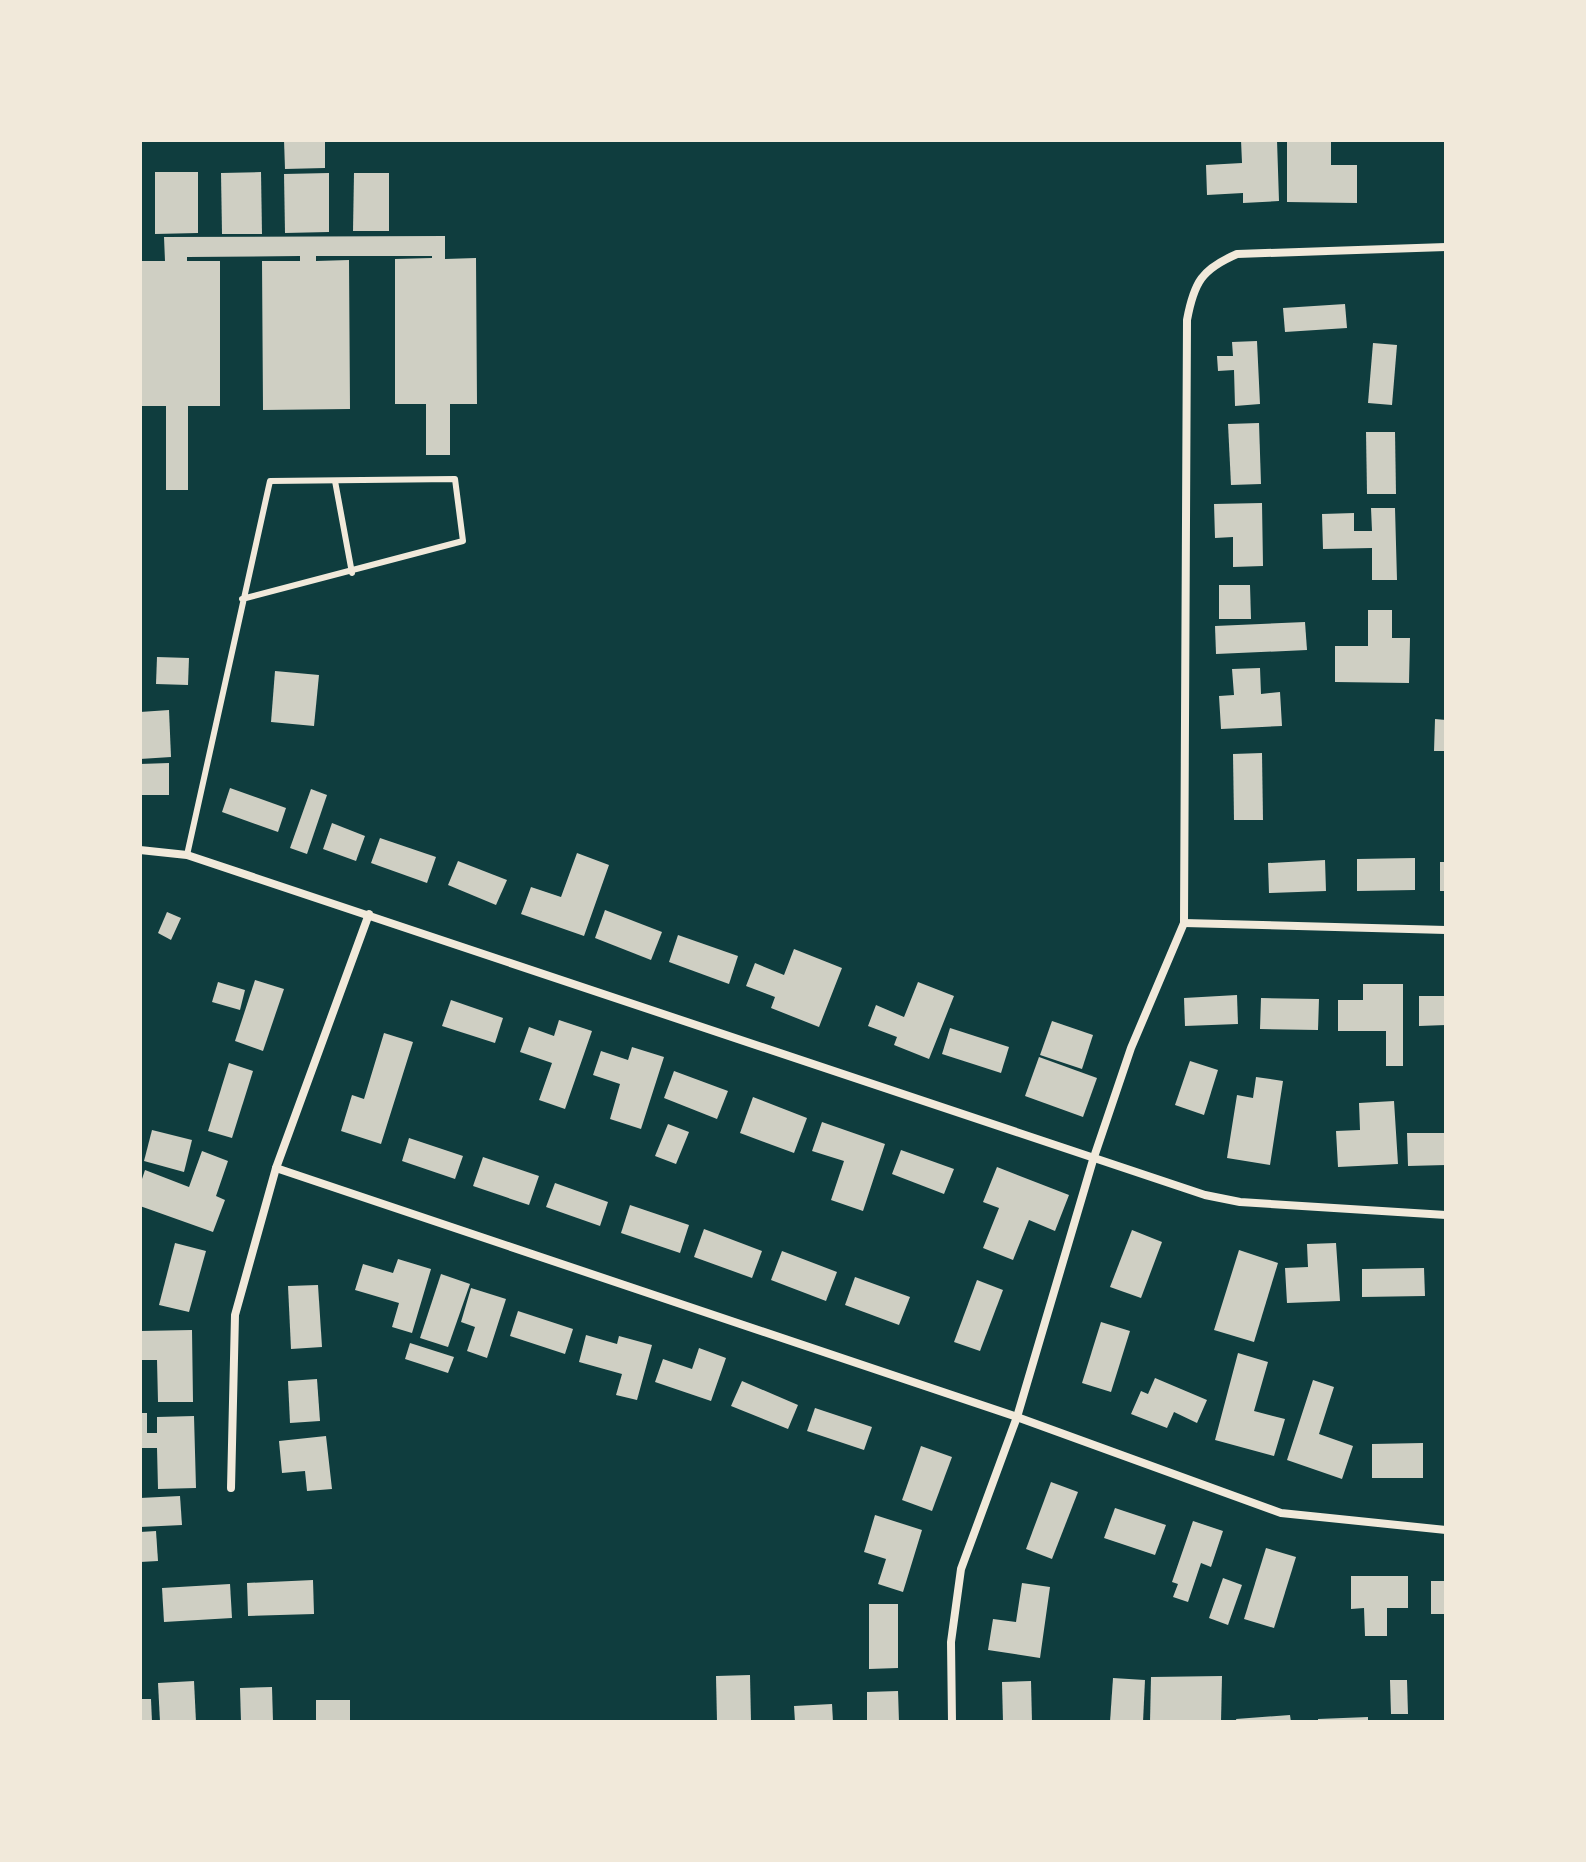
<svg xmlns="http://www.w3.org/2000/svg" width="1586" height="1862" viewBox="0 0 1586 1862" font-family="Roboto,sans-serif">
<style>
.building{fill:#cfcfc3}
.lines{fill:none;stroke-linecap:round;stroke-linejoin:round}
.service{stroke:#f1e9da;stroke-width:6}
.minor{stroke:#f1e9da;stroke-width:8}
</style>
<rect width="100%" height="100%" fill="#0f3d3e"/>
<g class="building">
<path d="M 284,140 L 325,140 L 325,168 L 285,169 Z"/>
<path d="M 1241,140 L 1277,140 L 1279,201 L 1243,203 L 1243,193 L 1207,195 L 1206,165 L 1242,163 Z"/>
<path d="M 1287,140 L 1331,140 L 1331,165 L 1357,165 L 1357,203 L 1287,202 Z"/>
<path d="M 155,172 L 198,172 L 198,233 L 155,234 Z"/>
<path d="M 261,172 L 262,234 L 222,234 L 221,173 Z"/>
<path d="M 329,173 L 329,232 L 285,233 L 284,174 Z"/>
<path d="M 354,173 L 389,173 L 389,231 L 353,231 Z"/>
<path d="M 445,236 L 445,259 L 476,258 L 477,404 L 450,404 L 450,455 L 426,455 L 426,404 L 395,404 L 395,259 L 432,258 L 432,256 L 316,256 L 316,261 L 349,260 L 350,409 L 263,410 L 262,261 L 300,261 L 300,256 L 187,257 L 187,261 L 220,261 L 220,406 L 188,406 L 188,490 L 166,490 L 166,406 L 140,406 L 140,261 L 165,261 L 164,237 Z"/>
<path d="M 1345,304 L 1347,328 L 1285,332 L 1283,308 Z"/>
<path d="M 1257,341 L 1260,404 L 1235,406 L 1234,370 L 1218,371 L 1217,356 L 1233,356 L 1232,342 Z"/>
<path d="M 1373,343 L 1397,345 L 1392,405 L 1368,403 Z"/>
<path d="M 1259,423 L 1261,484 L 1231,485 L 1228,424 Z"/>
<path d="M 1366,432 L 1395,432 L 1396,494 L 1367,494 Z"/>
<path d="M 1262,503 L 1263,566 L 1233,567 L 1233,537 L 1215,538 L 1214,504 Z"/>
<path d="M 1371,508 L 1395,508 L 1397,580 L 1372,580 L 1372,548 L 1323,549 L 1322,514 L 1354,513 L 1354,531 L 1372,531 Z"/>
<path d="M 1219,585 L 1250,585 L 1251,619 L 1219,619 Z"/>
<path d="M 1368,610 L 1392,610 L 1392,638 L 1410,638 L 1409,683 L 1335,682 L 1335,646 L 1368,646 Z"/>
<path d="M 1305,622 L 1307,650 L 1216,654 L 1215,626 Z"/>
<path d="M 157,657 L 189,658 L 188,685 L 156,684 Z"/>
<path d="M 1260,668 L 1261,694 L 1280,692 L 1282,726 L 1221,729 L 1219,696 L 1234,695 L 1232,669 Z"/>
<path d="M 275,671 L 319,675 L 314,726 L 271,722 Z"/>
<path d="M 169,710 L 171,757 L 140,759 L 140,712 Z"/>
<path d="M 1435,719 L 1446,720 L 1446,751 L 1434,751 Z"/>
<path d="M 1262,753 L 1263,820 L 1234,820 L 1233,754 Z"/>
<path d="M 169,763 L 169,795 L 140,795 L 140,764 Z"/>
<path d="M 230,788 L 286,808 L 278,832 L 222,812 Z"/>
<path d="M 311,789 L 327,795 L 307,854 L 290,848 Z"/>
<path d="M 332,823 L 365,836 L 356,861 L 323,849 Z"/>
<path d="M 380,838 L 436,857 L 427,883 L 371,863 Z"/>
<path d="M 577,853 L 609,865 L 584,936 L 521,914 L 531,887 L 561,897 Z"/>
<path d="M 1415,858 L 1415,890 L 1357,891 L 1357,859 Z"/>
<path d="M 1325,860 L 1326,891 L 1269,893 L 1268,863 Z"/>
<path d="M 458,861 L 507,880 L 496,905 L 448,885 Z"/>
<rect x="1440" y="862" width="6" height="29"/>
<path d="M 605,910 L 662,932 L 651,960 L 595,938 Z"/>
<path d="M 167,912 L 181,918 L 171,940 L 158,933 Z"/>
<path d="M 678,935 L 738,956 L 729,984 L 669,962 Z"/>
<path d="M 794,949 L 842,968 L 819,1027 L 771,1008 L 775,997 L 746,986 L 755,963 L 784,975 Z"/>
<path d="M 255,980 L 284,989 L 263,1051 L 235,1041 Z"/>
<path d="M 218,982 L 245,990 L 240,1010 L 212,1002 Z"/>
<path d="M 918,982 L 954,996 L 929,1059 L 894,1045 L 897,1037 L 868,1026 L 876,1005 L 904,1017 Z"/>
<path d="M 1363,984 L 1403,984 L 1403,1066 L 1386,1066 L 1386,1031 L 1338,1031 L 1338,1000 L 1363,1000 Z"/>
<path d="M 1237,995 L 1238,1024 L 1185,1026 L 1184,998 Z"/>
<path d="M 1419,996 L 1446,996 L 1446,1025 L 1419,1026 Z"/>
<path d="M 1261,998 L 1319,999 L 1318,1030 L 1260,1029 Z"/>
<path d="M 451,1000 L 503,1018 L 495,1043 L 442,1026 Z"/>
<path d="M 559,1020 L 592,1031 L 565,1109 L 539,1100 L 552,1063 L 520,1052 L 529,1027 L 554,1036 Z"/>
<path d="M 1052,1021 L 1093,1035 L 1082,1069 L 1040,1055 Z"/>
<path d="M 950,1028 L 1009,1047 L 1001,1073 L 942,1054 Z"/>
<path d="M 384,1033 L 413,1042 L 381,1144 L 341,1131 L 352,1095 L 364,1099 Z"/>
<path d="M 632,1047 L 664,1057 L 641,1129 L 610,1119 L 620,1084 L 593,1075 L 601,1051 L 628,1060 Z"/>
<path d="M 1039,1057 L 1097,1078 L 1083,1117 L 1025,1096 Z"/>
<path d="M 1190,1061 L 1218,1070 L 1204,1115 L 1175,1105 Z"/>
<path d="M 229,1063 L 253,1071 L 232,1138 L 208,1131 Z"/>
<path d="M 674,1071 L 728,1091 L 717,1119 L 664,1098 Z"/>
<path d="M 1256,1077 L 1283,1081 L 1270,1165 L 1227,1158 L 1237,1095 L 1253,1098 Z"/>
<path d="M 753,1097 L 807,1118 L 794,1153 L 740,1133 Z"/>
<path d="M 1394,1101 L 1398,1164 L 1338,1167 L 1336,1131 L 1360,1130 L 1359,1103 Z"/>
<path d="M 822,1122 L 885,1144 L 863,1211 L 831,1200 L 844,1161 L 812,1151 Z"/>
<path d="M 668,1124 L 689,1132 L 676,1164 L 655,1156 Z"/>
<path d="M 152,1130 L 192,1140 L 184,1172 L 144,1161 Z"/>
<path d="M 1407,1133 L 1446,1133 L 1446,1165 L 1408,1166 Z"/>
<path d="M 409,1138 L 463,1156 L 455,1179 L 402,1161 Z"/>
<path d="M 901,1150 L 954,1169 L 944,1194 L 892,1174 Z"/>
<path d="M 202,1151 L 228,1161 L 216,1196 L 225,1200 L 213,1232 L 140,1206 L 140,1185 L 145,1170 L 189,1187 Z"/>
<path d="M 483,1157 L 539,1176 L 529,1205 L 473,1186 Z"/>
<path d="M 997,1167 L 1069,1195 L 1055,1231 L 1029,1220 L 1013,1260 L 983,1248 L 999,1208 L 983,1202 Z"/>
<path d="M 555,1183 L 608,1202 L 600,1226 L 546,1207 Z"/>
<path d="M 630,1205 L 689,1225 L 680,1253 L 621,1233 Z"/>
<path d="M 704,1229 L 762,1251 L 752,1278 L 694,1257 Z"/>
<path d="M 1132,1230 L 1162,1242 L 1141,1298 L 1110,1287 Z"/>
<path d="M 175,1243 L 206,1251 L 189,1312 L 159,1305 Z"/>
<path d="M 1336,1243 L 1340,1301 L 1287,1303 L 1285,1268 L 1308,1267 L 1307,1244 Z"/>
<path d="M 1239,1250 L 1278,1263 L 1254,1342 L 1214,1330 Z"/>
<path d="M 782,1251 L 837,1272 L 826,1301 L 771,1280 Z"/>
<path d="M 398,1259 L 431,1269 L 412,1333 L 392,1327 L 399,1303 L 355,1290 L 363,1264 L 393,1273 Z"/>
<path d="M 1424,1268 L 1425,1296 L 1362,1297 L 1362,1269 Z"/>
<path d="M 441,1274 L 470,1284 L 448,1347 L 420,1338 Z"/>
<path d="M 855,1277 L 910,1297 L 899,1325 L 845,1305 Z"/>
<path d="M 977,1280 L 1003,1290 L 980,1351 L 954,1342 Z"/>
<path d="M 318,1285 L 322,1347 L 291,1349 L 288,1286 Z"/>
<path d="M 471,1288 L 506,1299 L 487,1358 L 467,1351 L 475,1327 L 461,1322 Z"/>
<path d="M 518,1311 L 573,1329 L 565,1354 L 510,1336 Z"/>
<path d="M 1101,1322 L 1130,1331 L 1111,1392 L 1082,1383 Z"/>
<path d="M 192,1330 L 193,1402 L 158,1402 L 157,1360 L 140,1360 L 140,1331 Z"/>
<path d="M 586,1335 L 617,1344 L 619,1336 L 652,1345 L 637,1400 L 616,1395 L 622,1374 L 579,1362 Z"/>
<path d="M 410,1343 L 454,1357 L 448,1373 L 405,1359 Z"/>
<path d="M 699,1348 L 726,1358 L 711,1401 L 655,1382 L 663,1359 L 692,1369 Z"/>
<path d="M 1238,1353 L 1268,1362 L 1254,1411 L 1285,1419 L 1274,1456 L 1215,1440 Z"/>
<path d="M 1155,1378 L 1207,1400 L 1197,1423 L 1174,1412 L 1167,1428 L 1131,1414 L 1141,1391 L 1148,1394 Z"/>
<path d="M 317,1379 L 320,1421 L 290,1423 L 288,1381 Z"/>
<path d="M 1313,1380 L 1334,1387 L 1319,1434 L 1353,1446 L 1342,1479 L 1287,1460 Z"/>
<path d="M 742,1381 L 798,1405 L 788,1429 L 731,1406 Z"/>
<path d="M 815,1408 L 872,1427 L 864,1450 L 807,1431 Z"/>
<path d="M 140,1413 L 147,1413 L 147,1433 L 157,1433 L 157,1417 L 194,1416 L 196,1488 L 158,1489 L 157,1448 L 140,1448 Z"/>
<path d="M 326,1436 L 332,1489 L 307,1491 L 305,1471 L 282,1473 L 279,1441 Z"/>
<path d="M 1423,1443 L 1423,1478 L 1372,1478 L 1372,1444 Z"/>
<path d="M 921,1446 L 952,1457 L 932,1511 L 902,1500 Z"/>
<path d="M 1051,1482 L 1078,1492 L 1052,1559 L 1026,1549 Z"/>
<path d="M 180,1496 L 182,1525 L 140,1527 L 140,1498 Z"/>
<path d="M 1115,1508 L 1166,1525 L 1155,1555 L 1104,1538 Z"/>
<path d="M 875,1515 L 922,1530 L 903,1592 L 878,1584 L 886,1559 L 864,1552 Z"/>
<path d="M 1193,1521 L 1223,1531 L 1211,1567 L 1201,1563 L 1188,1602 L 1173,1597 L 1178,1584 L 1172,1582 Z"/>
<path d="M 156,1531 L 158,1561 L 140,1562 L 140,1532 Z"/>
<path d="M 1266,1548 L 1296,1557 L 1274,1628 L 1244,1619 Z"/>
<path d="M 1351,1576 L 1408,1576 L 1408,1608 L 1387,1608 L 1387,1636 L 1365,1636 L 1364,1608 L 1351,1609 Z"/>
<path d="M 1223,1578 L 1242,1585 L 1228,1625 L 1209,1618 Z"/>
<path d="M 313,1580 L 314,1614 L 248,1616 L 247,1583 Z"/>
<rect x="1431" y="1581" width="15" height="33"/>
<path d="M 1022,1583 L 1050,1587 L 1040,1658 L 988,1650 L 993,1619 L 1016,1622 Z"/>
<path d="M 230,1584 L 232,1618 L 164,1622 L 162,1588 Z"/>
<path d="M 869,1604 L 898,1604 L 898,1668 L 869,1669 Z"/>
<path d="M 750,1675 L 751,1722 L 717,1722 L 716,1676 Z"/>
<path d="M 1222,1676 L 1221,1722 L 1150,1722 L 1151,1677 Z"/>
<path d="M 1113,1678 L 1145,1680 L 1143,1722 L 1110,1722 Z"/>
<path d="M 1390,1680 L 1407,1680 L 1408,1714 L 1391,1714 Z"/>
<path d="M 194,1681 L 196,1722 L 160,1722 L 158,1683 Z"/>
<path d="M 1031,1681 L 1032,1722 L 1003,1722 L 1002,1682 Z"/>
<path d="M 272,1687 L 273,1722 L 241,1722 L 240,1688 Z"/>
<path d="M 898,1691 L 899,1722 L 867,1722 L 867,1692 Z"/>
<path d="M 140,1699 L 151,1699 L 152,1722 L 140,1722 Z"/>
<rect x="316" y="1700" width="34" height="22"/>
<path d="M 832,1704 L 833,1722 L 795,1722 L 794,1706 Z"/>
<path d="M 1290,1715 L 1291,1722 L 1237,1722 L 1236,1719 Z"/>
<path d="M 1368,1717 L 1368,1722 L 1318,1722 L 1318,1719 Z"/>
</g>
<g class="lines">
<g class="service">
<path d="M 335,481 L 352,573"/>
<path d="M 187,855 L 270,481 L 455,479 L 463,541 L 242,599"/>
</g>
<g class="minor">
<path d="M 140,850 L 187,855 L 1205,1195 L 1240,1202 L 1446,1215"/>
<path d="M 1184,923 L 1446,930"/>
<path d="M 276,1168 L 1017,1417 L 1281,1513 L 1446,1530"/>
<path d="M 231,1488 L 235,1315 L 276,1168 L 369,914"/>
<path d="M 952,1722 L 951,1642 L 961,1569 L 1017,1417 L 1093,1160 L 1131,1048 L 1184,923 L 1187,320 C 1194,282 1202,269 1237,254 L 1446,247"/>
</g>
</g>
<rect width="1586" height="1862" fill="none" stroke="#f1e9da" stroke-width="284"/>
</svg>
